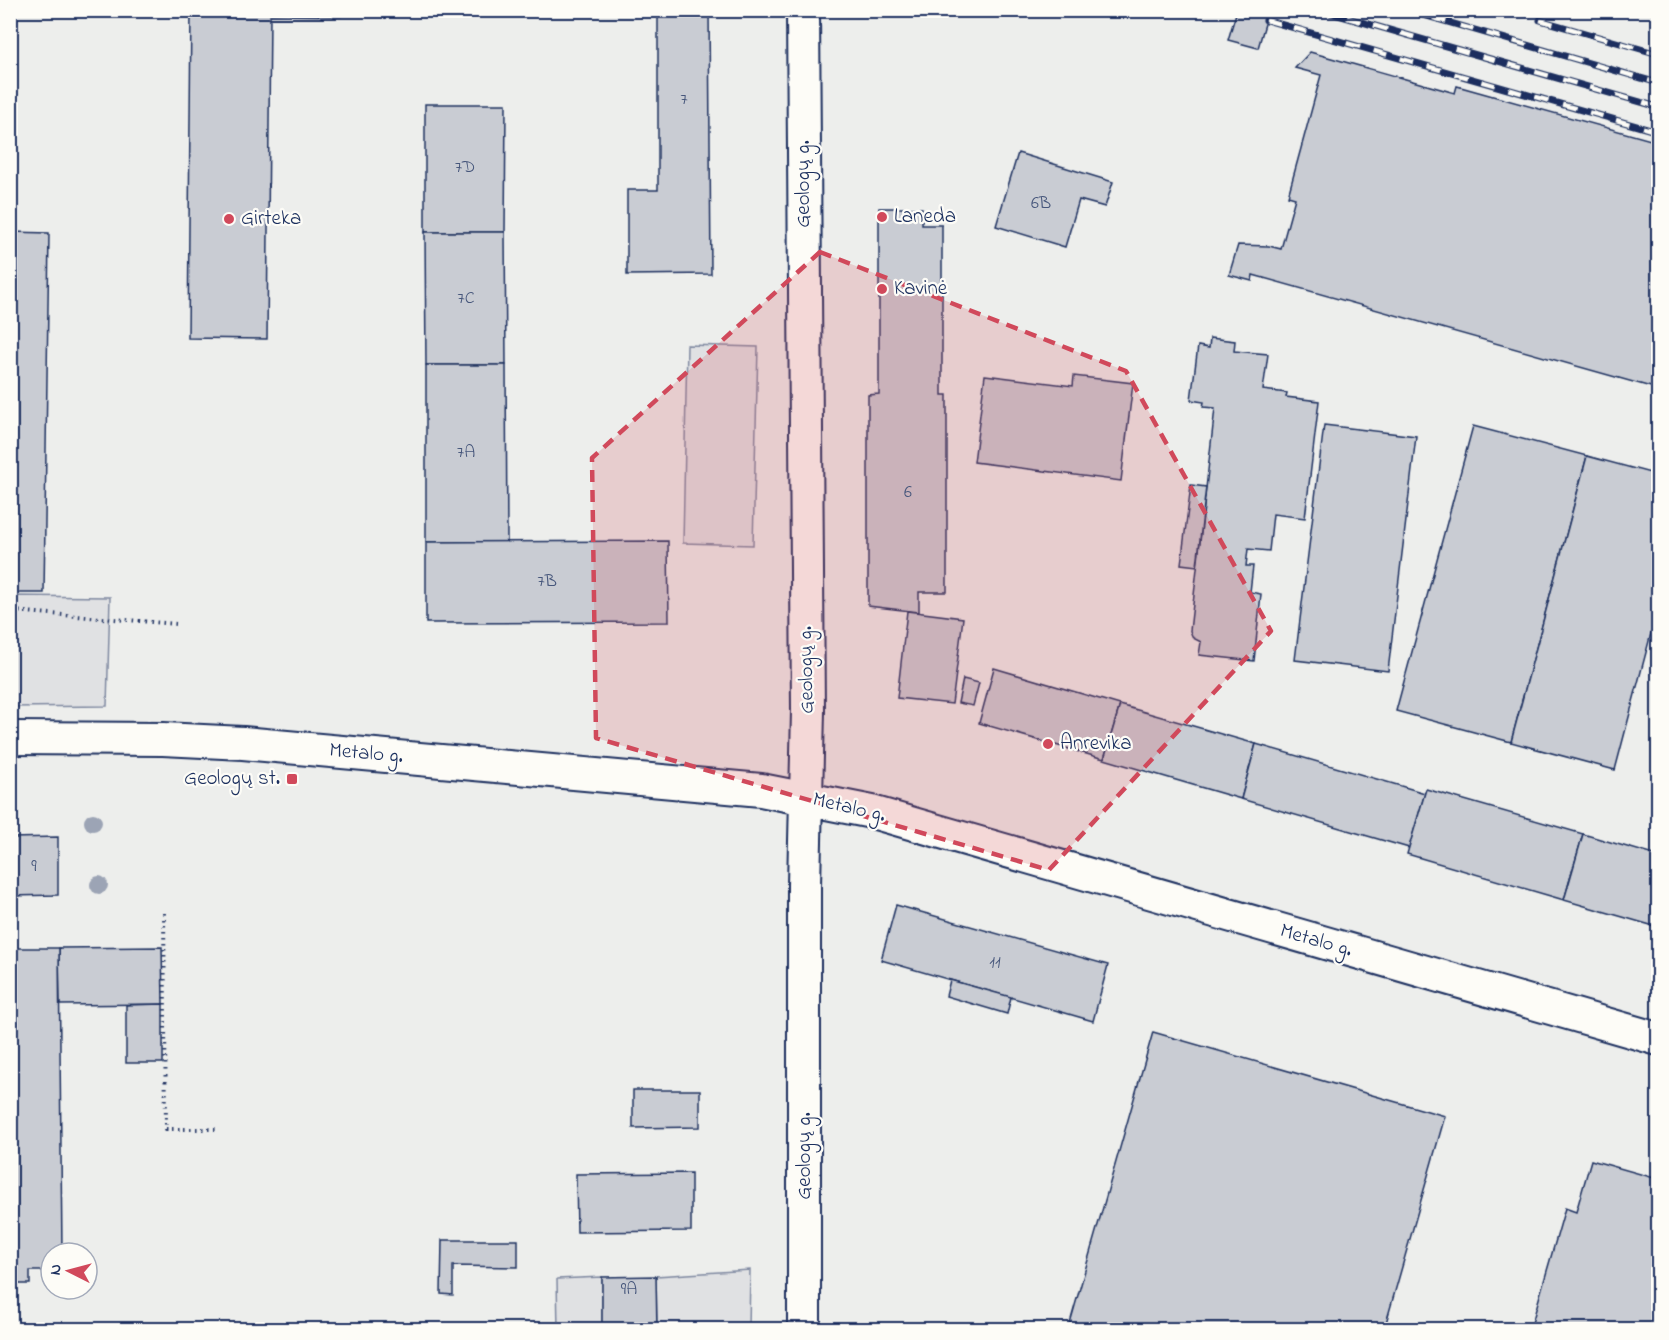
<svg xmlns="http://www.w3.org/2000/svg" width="1669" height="1340" viewBox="0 0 1669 1340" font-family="'Indie Flower',sans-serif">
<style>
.built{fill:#edeeec;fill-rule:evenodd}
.green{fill:#e0e1e3;stroke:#7e88a0;stroke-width:1.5}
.building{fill:#c9ccd3;stroke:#1b2f5e;stroke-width:1.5}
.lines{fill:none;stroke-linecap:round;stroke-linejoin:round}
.minor-casing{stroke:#1b2f5e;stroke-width:36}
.path{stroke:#1b2f5e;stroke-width:4;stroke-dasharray:1.5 4.5;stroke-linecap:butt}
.minor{stroke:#fdfcf7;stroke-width:32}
.rail-casing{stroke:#1b2f5e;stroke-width:7}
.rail{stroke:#fdfcf7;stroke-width:4.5;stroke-dasharray:14;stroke-linecap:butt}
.tree{fill:#9ca4b5}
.marked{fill:#d1495b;fill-opacity:0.2;stroke:#d1495b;stroke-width:4.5;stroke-dasharray:12 8;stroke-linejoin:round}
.poi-dot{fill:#d1495b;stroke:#fdfcf7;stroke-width:2}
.labels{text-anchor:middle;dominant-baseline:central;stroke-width:4.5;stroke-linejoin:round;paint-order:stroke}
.number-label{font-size:18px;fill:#46567b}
.street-label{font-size:21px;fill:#1b2f5e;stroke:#fdfcf7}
.poi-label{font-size:21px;fill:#1b2f5e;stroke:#fdfcf7;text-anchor:start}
</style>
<rect width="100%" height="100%" fill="#fdfcf7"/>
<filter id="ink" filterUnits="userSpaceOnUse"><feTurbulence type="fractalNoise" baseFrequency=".0167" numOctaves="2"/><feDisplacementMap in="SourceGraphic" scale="12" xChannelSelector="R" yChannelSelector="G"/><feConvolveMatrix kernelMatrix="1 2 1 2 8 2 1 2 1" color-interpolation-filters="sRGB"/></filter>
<g filter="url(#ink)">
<path class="built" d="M 10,11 L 1658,11 L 1658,1329 L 11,1329 ZM 51,1253 L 87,1253 L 87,1289 L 51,1289 Z"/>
<g class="green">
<path d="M 687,345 L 758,347 L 753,545 L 683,543 Z"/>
<path d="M 11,596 L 110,597 L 107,706 L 11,707 Z"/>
<path d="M 750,1270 L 749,1329 L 657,1329 L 656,1276 Z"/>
<path d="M 602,1277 L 602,1329 L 558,1329 L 557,1279 Z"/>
</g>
<g class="building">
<path d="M 191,10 L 341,10 L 341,16 L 270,15 L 267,339 L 188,338 Z"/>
<path d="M 658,10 L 709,10 L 711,274 L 627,275 L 627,190 L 658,190 Z"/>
<path d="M 1237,10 L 1269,10 L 1258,48 L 1228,40 Z"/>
<path d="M 1269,10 L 1296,10 L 1294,17 Z"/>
<path d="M 1310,52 L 1455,93 L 1457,86 L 1658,142 L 1658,389 L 1253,275 L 1252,281 L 1229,275 L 1238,245 L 1269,246 L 1281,249 L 1295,198 L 1288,196 L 1321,75 L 1295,68 Z"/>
<path d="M 425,104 L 506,104 L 505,232 L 425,232 Z"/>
<path d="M 1018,153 L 1113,182 L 1105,207 L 1079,200 L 1065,247 L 996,226 Z"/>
<path d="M 879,208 L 922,208 L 922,225 L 942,225 L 942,395 L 947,395 L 947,592 L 919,592 L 919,612 L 868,606 L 868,395 L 879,394 Z"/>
<path d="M 10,232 L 49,233 L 44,593 L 10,593 Z"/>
<path d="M 425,232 L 505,232 L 506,365 L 426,365 Z"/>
<path d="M 1210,338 L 1235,341 L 1234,351 L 1268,354 L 1263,390 L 1287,393 L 1286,397 L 1319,401 L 1305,518 L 1273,514 L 1269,551 L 1248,549 L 1246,566 L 1253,566 L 1250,592 L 1261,594 L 1254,661 L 1199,655 L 1201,642 L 1193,638 L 1190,631 L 1215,408 L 1203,407 L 1204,402 L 1191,400 L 1198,346 L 1209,348 Z"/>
<path d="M 426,365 L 506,365 L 507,542 L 426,542 Z"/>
<path d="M 985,375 L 1073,386 L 1074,376 L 1133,383 L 1121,481 L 974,462 Z"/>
<path d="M 1324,425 L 1416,436 L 1388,671 L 1295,660 Z"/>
<path d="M 1473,426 L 1587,456 L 1511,742 L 1396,711 Z"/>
<path d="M 1587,456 L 1658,475 L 1658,607 L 1615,770 L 1511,742 Z"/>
<path d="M 1191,485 L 1206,487 L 1197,566 L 1181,564 Z"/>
<path d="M 668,541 L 669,622 L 426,623 L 426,542 Z"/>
<path d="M 907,611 L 963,618 L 952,704 L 897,698 Z"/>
<path d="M 994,668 L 1120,705 L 1104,759 L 979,723 Z"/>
<path d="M 963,679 L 979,683 L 973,706 L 958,703 Z"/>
<path d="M 1120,705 L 1256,744 L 1241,799 L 1104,759 Z"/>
<path d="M 1256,744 L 1425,793 L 1409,848 L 1241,799 Z"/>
<path d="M 1426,789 L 1583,834 L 1564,900 L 1407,854 Z"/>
<path d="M 1583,834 L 1658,856 L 1658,910 L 1654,926 L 1564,900 Z"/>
<path d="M 58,837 L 58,895 L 10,896 L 10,838 Z"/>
<path d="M 896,905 L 1108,965 L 1093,1021 L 881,960 Z"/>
<path d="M 162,947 L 163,1004 L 60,1005 L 59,948 Z"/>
<path d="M 10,948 L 59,948 L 62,1253 L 51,1253 L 51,1271 L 30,1271 L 30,1284 L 10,1284 Z"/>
<path d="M 950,980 L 1011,997 L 1007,1014 L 946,996 Z"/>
<path d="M 163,1004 L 163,1063 L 126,1063 L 126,1005 Z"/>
<path d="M 1153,1032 L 1445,1116 L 1384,1330 L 1068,1330 Z"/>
<path d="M 633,1090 L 700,1090 L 700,1127 L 633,1128 Z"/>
<path d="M 1591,1160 L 1658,1179 L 1658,1330 L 1530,1330 L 1565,1208 L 1576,1212 Z"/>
<path d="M 691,1173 L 691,1231 L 577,1232 L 576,1174 Z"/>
<path d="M 442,1240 L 518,1240 L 518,1267 L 453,1266 L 453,1295 L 441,1294 Z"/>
<path d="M 656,1276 L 657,1330 L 602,1330 L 602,1277 Z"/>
<path d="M 987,1324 L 999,1326 L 998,1330 L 986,1330 Z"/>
</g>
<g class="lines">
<defs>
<g id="minor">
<path d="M 803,10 L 808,711 L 804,885 L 804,1330"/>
<path d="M 10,738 L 163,739 L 243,743 L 761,790 L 872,812 L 1658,1039"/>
</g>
</defs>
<use href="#minor" class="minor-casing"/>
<g class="path">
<path d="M 13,611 L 177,624"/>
<path d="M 10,663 L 11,611"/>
<path d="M 164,913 L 166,1129 L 219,1129"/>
</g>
<use href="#minor" class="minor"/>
<defs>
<g id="rail">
<path d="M 1234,10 L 1236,11"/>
<path d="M 1320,10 L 1658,107"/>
<path d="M 1406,10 L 1658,83"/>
<path d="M 1266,20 L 1658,132"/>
<path d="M 1540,20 L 1658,54"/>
</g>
</defs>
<use href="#rail" class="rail-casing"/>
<use href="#rail" class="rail"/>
</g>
<g class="tree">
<circle cx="93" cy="822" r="9"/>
<circle cx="99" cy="885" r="9"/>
</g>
</g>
<path class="marked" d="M 820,252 L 1126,371 L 1271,631 L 1049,870 L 596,738 L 592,458 Z"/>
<g class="poi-dot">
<circle cx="882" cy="217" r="6"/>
<circle cx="229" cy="219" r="6"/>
<circle cx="882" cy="289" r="6"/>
<circle cx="1048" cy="744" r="6"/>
<rect x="286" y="773" width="12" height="12" rx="3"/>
</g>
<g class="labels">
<g class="number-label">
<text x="684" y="100">7</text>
<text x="465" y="168">7D</text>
<text x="1041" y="204">6B</text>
<text x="466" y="299">7C</text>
<text x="466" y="453">7A</text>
<text x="908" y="493">6</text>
<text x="547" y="582">7B</text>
<text x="34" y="867">9</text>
<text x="995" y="963">11</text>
<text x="629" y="1290">9A</text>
</g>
<g class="street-label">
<text transform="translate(804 184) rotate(-90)">Geologų g.</text>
<text transform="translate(807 670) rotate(-91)">Geologų g.</text>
<text transform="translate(366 754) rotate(5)">Metalo g.</text>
<text transform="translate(849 808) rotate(13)">Metalo g.</text>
<text transform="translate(1316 941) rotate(16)">Metalo g.</text>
<text transform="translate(805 1156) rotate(-90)">Geologų g.</text>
</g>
<g class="poi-label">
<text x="894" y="217">Laneda</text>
<text x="241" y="219">Girteka</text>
<text x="894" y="289">Kavinė</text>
<text x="1060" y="744">Anrevika</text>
<text x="280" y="779" text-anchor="end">Geologų st.</text>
</g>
</g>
<rect width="1669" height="1340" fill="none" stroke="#fdfcf7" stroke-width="36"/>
<rect x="18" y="18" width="1633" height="1304" fill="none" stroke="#1b2f5e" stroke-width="2" filter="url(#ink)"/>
<g transform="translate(69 1271) rotate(276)"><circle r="28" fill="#fdfcf7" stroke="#a3aaba" stroke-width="1.5"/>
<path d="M0-4.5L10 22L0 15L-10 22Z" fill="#d1495b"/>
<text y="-9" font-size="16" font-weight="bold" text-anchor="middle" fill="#1b2f5e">N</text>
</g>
</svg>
